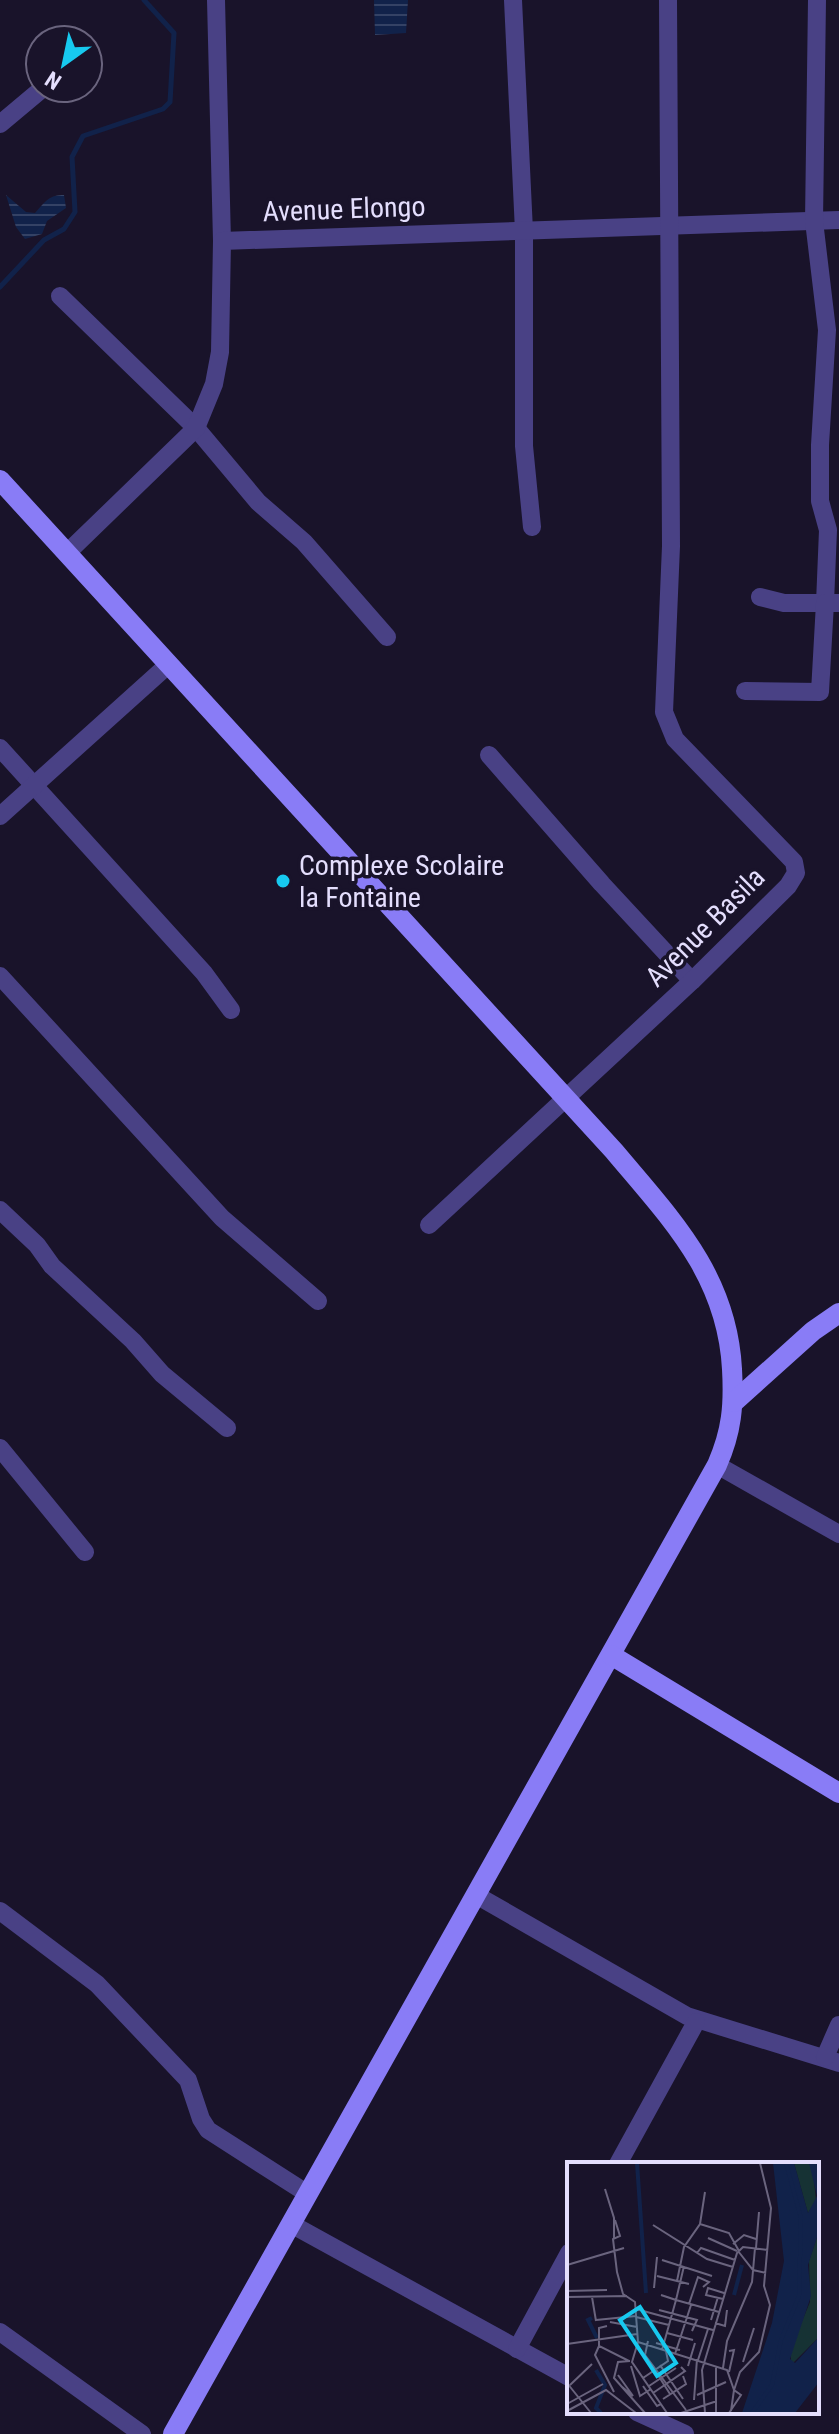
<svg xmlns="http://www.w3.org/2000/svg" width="839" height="2434" viewBox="0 0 839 2434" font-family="'Roboto Condensed',sans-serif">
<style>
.water{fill:url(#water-rules)}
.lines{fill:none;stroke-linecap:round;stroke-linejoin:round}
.stream{stroke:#11224a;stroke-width:5}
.street{stroke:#494185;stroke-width:18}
.secondary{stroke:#897cf6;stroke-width:20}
.poi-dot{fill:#17c9ef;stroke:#19132a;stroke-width:3}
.labels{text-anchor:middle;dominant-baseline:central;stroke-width:7;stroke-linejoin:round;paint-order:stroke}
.street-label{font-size:28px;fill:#e4defd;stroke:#19132a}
.poi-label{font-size:28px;fill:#e4defd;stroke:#19132a;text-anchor:start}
.inset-river{fill:none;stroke:#11224a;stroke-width:4}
.inset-road{fill:none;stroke:#6a647e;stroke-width:2}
.view{fill:#17c9ef;fill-opacity:0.15;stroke:#17c9ef;stroke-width:4}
.inset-edge{fill:none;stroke:#e4defd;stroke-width:4}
</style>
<defs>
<pattern id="water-rules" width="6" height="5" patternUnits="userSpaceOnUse" patternTransform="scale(2)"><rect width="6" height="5" fill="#11224a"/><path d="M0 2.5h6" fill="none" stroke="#344265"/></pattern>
</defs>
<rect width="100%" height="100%" fill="#19132a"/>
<g class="water">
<path d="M 374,0 L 408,0 L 406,33 L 375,35 Z"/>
<path d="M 6,195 L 26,212 L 35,213 C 44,203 49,194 64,195 L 66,208 L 47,221 L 42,234 L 25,239 L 16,227 Z"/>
</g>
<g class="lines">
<path class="stream" d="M 0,287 L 44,240 L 64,229 L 75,212 L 72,157 L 83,136 L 163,109 L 170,102 L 174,33 L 144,0"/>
<g class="street">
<path d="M 216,0 L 222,241"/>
<path d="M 513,0 L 524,231 L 524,446 L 532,527"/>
<path d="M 0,124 L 43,88"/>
<path d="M 60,296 L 196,428 L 258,502 L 304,542 L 387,637"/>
<path d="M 67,553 L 196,428 L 214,384 L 220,352 L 222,241 L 839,220"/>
<path d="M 760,597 L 784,603 L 825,603 L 828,530 L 820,501 L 820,445 L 827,330 L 814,221 L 817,0"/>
<path d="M 745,691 L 820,692 L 825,603 L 839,603"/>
<path d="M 0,748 L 204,973 L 231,1010"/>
<path d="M 489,755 L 602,884 L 692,981"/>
<path d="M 0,816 L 169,664"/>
<path d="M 0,976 L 222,1218 L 318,1301"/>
<path d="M 0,1210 L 37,1245 L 52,1266 L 133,1341 L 162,1374 L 227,1428"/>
<path d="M 429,1225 L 692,981 L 788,886 L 796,873 L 794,862 L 675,739 L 664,712 L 671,546 L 668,0"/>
<path d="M 0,1448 L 85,1552"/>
<path d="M 717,1465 L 839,1534"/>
<path d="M 476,1895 L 687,2016 L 839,2063"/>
<path d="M 0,1911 L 97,1984 L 188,2080 L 201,2119 L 208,2130 L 308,2194"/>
<path d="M 825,2057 L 839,2025"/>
<path d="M 618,2164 L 696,2022"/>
<path d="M 291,2224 L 569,2377"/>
<path d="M 0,2332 L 142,2434"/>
<path d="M 517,2349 L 569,2253"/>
<path d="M 637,2412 L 685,2434"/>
</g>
<g class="secondary">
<path d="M 0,480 L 614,1151 C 671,1219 727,1275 732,1369 C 734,1405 732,1431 717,1465 L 173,2434"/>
<path d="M 734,1402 L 813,1331 L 839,1313"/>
<path d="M 611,1655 L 839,1793"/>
</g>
</g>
<circle class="poi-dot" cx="283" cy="881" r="8"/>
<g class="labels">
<g class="street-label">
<text transform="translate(344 209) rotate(-2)">Avenue Elongo</text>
<text transform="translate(705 927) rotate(-45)">Avenue Basila</text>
</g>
<g class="poi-label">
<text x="299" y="865">Complexe Scolaire<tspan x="299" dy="32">la Fontaine</tspan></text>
</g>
</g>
<g transform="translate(567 2162)">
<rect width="252" height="252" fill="#19132a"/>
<path d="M 227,1 L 242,1 L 246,9 L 249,38 L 241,51 ZM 252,69 L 252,175 L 224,203 L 224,186 L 243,140 L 242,99 Z" fill="#163234"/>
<path d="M 206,1 L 227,1 L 241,51 L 250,34 L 242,1 L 252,1 L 252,69 L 241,103 L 244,134 L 223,197 L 228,201 L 252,175 L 252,220 L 228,251 L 175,251 L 205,161 L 217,99 Z" fill="#11224a"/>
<path class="inset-river" d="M 70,1 L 79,131M 167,133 L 175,103M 25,156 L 21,158 L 30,176M 29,208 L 38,223 L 29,246 L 34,251M 185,251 L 205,223 L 214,178 L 232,134 L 234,56 L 219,1"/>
<path class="inset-road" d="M 38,27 L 47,56 L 47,76M 48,58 L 53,74 L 46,77 L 50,110 L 56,132 L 68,140 L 71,180 L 65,200 L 100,251M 133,62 L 162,71 L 172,89M 86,63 L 140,97 L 166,105M 141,76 L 170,89M 166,82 L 177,73 L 189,77M 189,86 L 192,50M 171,89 L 186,108 L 199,111M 130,91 L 134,86 L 168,98M 95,98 L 145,114M 0,103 L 57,86M 117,104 L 109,138 L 152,150M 90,114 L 122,122M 110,119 L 117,85 L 133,62 L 138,30M 87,126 L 90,95M 0,129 L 40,128M 94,133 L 109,138 L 95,188M 0,135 L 60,134M 25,135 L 29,159M 156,137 L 139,133 L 141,126 L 157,131M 122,142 L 131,115 L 142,120 L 136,125M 69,147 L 146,168M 92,148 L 130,158 L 125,169M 69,155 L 102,163M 29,158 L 69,154M 144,158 L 151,135M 43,160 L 70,165M 148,161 L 158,164 L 160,148M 40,164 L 32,166 L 32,184 L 62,199M 100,171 L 126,178M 81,179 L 78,193 L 119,248M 71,180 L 160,208 L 167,228 L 164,249M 89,181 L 113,188M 0,182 L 70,172M 32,184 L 28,193 L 47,230M 162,189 L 167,188 L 162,210M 108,192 L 124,143M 131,198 L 141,167M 63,199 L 51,200 L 47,216 L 78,251M 82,199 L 103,232M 176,200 L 187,166M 93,203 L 116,237M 64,204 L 73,234 L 84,227M 121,204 L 128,181M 156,206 L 160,179 L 185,120 L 188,86M 51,213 L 66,234 L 54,224M 76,216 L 101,199 L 99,189M 0,221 L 24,251M 3,223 L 25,202M 76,224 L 90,244 L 94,242M 82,224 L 109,206M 86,231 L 118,209 L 114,205M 130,233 L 159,220M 96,237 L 119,222 L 116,214M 127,238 L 130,197M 0,242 L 36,222M 0,249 L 39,228 L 69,251M 114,251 L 150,239M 138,251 L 135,208 L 170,91 L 176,85 L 201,88M 149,251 L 149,204M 162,251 L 174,233 L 167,228 L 173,210 L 192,190 L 203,143 L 197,124 L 204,46 L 193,1"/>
<path class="view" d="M 73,145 L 109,201 L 90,214 L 53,158 Z"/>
<rect width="252" height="252" class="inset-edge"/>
</g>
<g transform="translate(64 64) rotate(213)"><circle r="38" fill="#19132a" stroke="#6a647e" stroke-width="2"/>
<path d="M0-6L14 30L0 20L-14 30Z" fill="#17c9ef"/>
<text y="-12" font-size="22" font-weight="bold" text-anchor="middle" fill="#e4defd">N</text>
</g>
</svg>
